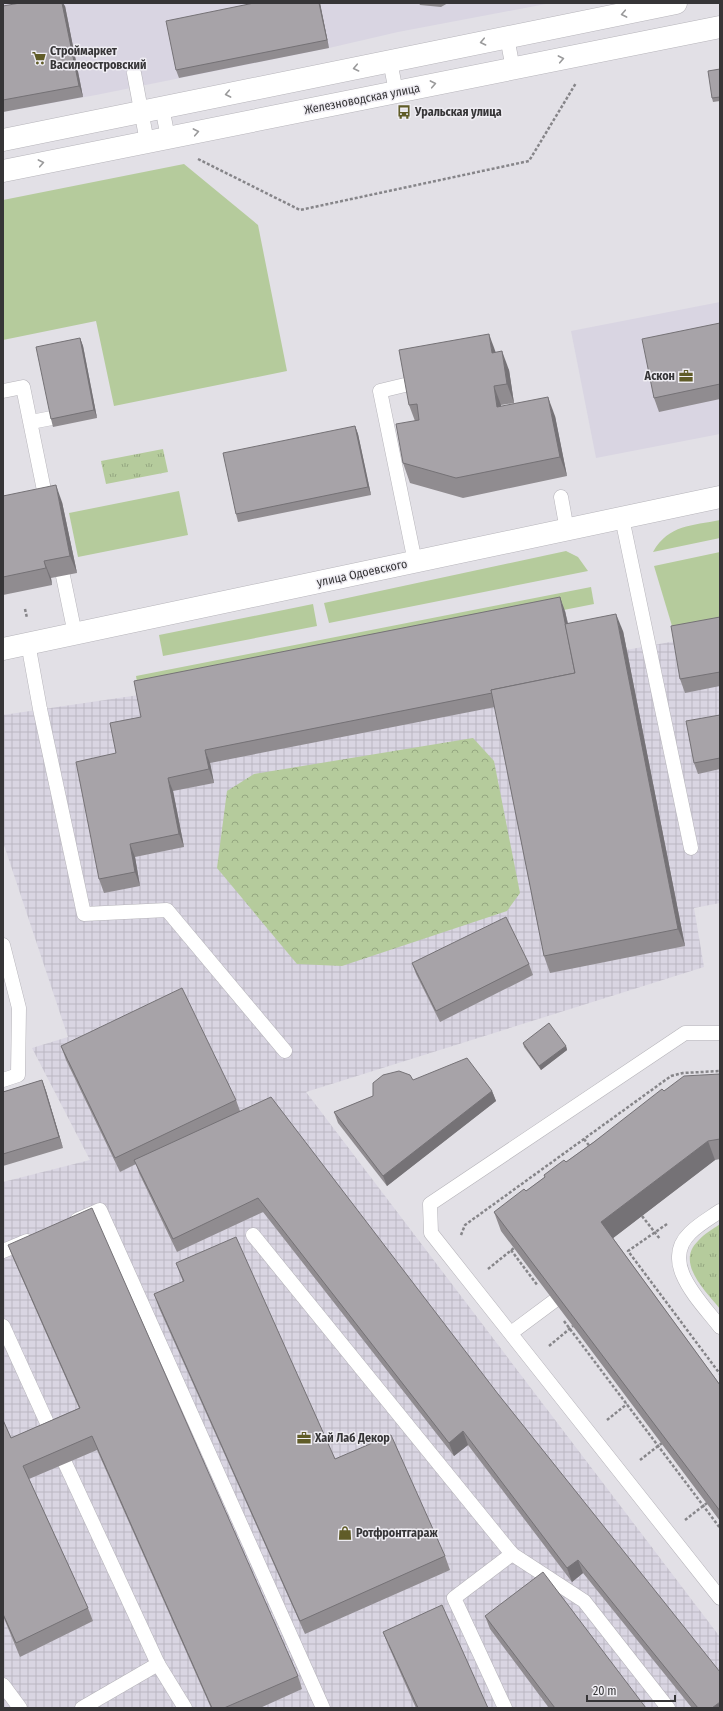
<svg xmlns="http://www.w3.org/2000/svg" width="723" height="1711" viewBox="0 0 723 1711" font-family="'Fira Sans Condensed',sans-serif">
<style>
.built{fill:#d9d5e2}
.industrial{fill:url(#industrial-grid)}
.grass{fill:#b5cb9c}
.forest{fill:url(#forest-crowns)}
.park{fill:url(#park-tufts)}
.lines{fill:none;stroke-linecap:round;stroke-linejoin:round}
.lane-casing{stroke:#b6b4ba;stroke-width:15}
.street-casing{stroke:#b6b4ba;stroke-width:23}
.secondary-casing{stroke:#b6b4ba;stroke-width:23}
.path{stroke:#868589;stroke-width:2.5;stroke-dasharray:3 2;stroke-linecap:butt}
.lane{stroke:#fff;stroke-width:14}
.street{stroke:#fff;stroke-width:22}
.secondary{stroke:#fff;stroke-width:22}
.wall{fill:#908c90}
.shaded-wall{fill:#757276}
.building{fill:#a7a3a8;stroke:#757276}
.oneway{stroke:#9a9a9b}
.labels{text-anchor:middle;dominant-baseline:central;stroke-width:3;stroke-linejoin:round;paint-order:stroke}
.poi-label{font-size:12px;font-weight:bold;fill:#363537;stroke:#efedf3;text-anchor:start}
.street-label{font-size:12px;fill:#363537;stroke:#efedf3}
</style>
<defs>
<pattern id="industrial-grid" width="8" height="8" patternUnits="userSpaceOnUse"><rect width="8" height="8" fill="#d9d5e2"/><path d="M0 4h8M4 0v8" fill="none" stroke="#bbb7c2"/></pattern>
<pattern id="forest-crowns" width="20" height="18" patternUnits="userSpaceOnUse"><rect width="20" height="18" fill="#b5cb9c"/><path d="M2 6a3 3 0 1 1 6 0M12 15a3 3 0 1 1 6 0" fill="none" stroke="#94a680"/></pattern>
<pattern id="park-tufts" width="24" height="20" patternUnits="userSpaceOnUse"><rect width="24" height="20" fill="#b5cb9c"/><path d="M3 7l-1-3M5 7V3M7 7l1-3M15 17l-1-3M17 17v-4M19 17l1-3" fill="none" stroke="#94a680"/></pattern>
</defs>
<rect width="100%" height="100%" fill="#e2e0e6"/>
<g class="built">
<path d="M 3,3 L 551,3 L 398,32 L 329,48 L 96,95 L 3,112 Z"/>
<path d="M 720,302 L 720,434 L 596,458 L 571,331 Z"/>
</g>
<path class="industrial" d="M 565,611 L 572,641 L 623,631 L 626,650 L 720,633 L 720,903 L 694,908 L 704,967 L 306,1092 L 720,1637 L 720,1708 L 3,1708 L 3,1182 L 90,1160 L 32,1048 L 68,1037 L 3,842 L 3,715 L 139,695 Z"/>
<g class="grass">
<path d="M 184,164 L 258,225 L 287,371 L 114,406 L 96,321 L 3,340 L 3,200 Z"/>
<path d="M 179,491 L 188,535 L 78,557 L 69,513 Z"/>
<path d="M 720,520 L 720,538 L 653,552 C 669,524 692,526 720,520 Z"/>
<path d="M 566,551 L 578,557 L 588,571 L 329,623 L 324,603 Z"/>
<path d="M 720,552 L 720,629 L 675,636 L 654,566 Z"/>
<path d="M 591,587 L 594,604 L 139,694 L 136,676 Z"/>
<path d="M 313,604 L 317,626 L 163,656 L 159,635 Z"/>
</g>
<path class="forest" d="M 473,738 L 494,761 L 520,893 L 507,911 L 342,966 L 297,964 L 217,868 L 227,791 L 254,774 Z"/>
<g class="park">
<path d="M 163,449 L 168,472 L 106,484 L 101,461 Z"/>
<path d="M 720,1224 L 720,1309 C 706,1291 675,1263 698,1241 C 704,1234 713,1229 720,1224 Z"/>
</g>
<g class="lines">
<defs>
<g id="lane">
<path d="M 507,37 L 513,69"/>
<path d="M 390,61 L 396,92"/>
<path d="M 134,73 L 147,142"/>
<path d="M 162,107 L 168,138"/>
<path d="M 409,384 L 380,391 L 415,562"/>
<path d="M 3,391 L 23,387 L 47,505"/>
<path d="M 31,422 L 52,418"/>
<path d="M 561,497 L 567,530"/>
<path d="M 622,518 L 691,848"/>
<path d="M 63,576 L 75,634"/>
<path d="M 28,643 L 40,709 L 84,914 L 167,910 L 285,1051"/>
<path d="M 3,945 L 19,1008 L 18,1075 L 3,1080"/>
<path d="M 720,1033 L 685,1033 L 430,1204 L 431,1233 L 720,1598"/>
<path d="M 720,1211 C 710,1218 699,1224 690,1233 C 659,1263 701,1302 720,1327"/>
<path d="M 77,1220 L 100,1210 L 323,1708"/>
<path d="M 253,1235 L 512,1554 L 584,1601 L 668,1708"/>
<path d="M 3,1251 L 27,1241"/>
<path d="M 3,1326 L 53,1436"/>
<path d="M 511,1333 L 554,1301"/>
<path d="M 65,1463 L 158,1664 L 82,1708"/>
<path d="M 158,1664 L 185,1708"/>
<path d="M 3,1685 L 20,1708"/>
<path d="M 505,1708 L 454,1598 L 512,1554"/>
</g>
<path id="street" d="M 3,649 L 720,497"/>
<g id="secondary">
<path d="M 3,140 L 676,3"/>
<path d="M 3,171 L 720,27"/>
</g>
</defs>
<use href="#lane" class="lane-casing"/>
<use href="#street" class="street-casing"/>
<use href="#secondary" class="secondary-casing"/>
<g class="path">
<path d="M 198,159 L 300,210 L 529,161 L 576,83"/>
<path d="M 25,609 L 27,618"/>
<path d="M 584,1139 L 591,1148"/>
<path d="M 642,1216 L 660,1239"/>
<path d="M 667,1224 L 628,1251 L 720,1374"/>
<path d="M 461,1235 L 465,1225 L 671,1076 L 683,1073 L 720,1071"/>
<path d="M 511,1250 L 538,1286"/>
<path d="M 488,1269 L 514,1248"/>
<path d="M 564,1321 L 720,1528"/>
<path d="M 549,1346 L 573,1326"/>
<path d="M 607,1420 L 627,1404"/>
<path d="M 640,1460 L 662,1443"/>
<path d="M 685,1520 L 707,1503"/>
<path d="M 262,1707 L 262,1708"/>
</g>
<use href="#lane" class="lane"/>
<use href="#street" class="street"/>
<use href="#secondary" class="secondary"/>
</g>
<g class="wall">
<path d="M 320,3 L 329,48 L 179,78 L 176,70 Z"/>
<path d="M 419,3 L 448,3 L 441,7 L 420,5 Z"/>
<path d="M 3,6 L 65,6 L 83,97 L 3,112 Z"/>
<path d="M 720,69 L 720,101 L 713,102 L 712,98 Z"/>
<path d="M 720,323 L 720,399 L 659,412 L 654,398 Z"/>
<path d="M 80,338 L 83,346 L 97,418 L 53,427 L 51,419 Z"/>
<path d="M 495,352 L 509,370 L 514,403 L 501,405 L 501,407 L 555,416 L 567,476 L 463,498 L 410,483 L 403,463 L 415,421 L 409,405 Z"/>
<path d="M 355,426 L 358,434 L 371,495 L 238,522 L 236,514 Z"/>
<path d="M 3,496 L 62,502 L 77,573 L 51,578 L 52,585 L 3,595 Z"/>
<path d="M 565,611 L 568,623 L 623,631 L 685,946 L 550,973 L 544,956 L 495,707 L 210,763 L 214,783 L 173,791 L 184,847 L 135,857 L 140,886 L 104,893 L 99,879 L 116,753 L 141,717 Z"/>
<path d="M 720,617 L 720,686 L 685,693 L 680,679 Z"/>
<path d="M 720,715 L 720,769 L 698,774 L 694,763 Z"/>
<path d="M 412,963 L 529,964 L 533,975 L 440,1022 L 416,974 Z"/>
<path d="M 523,1043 L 566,1046 L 567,1050 L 541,1070 L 524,1047 Z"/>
<path d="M 61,1046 L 236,1100 L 240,1111 L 720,1708 L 692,1708 L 583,1573 L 572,1582 L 468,1445 L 454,1456 L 263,1212 L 177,1252 L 139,1173 L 136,1164 L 120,1172 L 66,1060 Z"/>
<path d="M 720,1074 L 720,1159 L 715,1160 L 613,1238 L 720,1385 L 720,1521 L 501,1231 L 494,1212 L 526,1191 L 545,1177 L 544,1175 L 566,1162 L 664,1091 Z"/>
<path d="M 42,1080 L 46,1091 L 63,1148 L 3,1166 L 3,1092 Z"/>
<path d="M 413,1080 L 492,1091 L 496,1101 L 387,1186 L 338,1123 L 334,1112 Z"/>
<path d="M 8,1245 L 298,1676 L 302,1689 L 260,1708 L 211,1708 L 97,1450 L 29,1479 L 88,1608 L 93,1621 L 20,1657 L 3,1616 L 3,1420 L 11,1438 L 79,1408 L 13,1258 Z"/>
<path d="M 176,1263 L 335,1459 L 445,1556 L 450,1570 L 305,1634 L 159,1308 L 154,1294 L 183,1282 Z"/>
<path d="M 485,1616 L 646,1708 L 549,1708 L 490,1629 Z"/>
<path d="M 383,1632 L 488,1708 L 416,1708 L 388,1645 Z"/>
</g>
<g class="shaded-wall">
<path d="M 62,3 L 63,3 L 65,6 L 83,97 L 79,86 Z"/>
<path d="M 319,3 L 320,3 L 329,48 L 327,40 Z"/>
<path d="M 489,334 L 496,353 L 492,353 Z"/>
<path d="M 80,338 L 83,346 L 97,418 L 94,410 Z"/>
<path d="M 502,351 L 509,370 L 514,403 L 507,384 Z"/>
<path d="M 494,386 L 501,405 L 504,427 L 497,407 Z"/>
<path d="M 548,397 L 555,416 L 567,476 L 560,457 Z"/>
<path d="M 355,426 L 358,434 L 371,495 L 368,487 Z"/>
<path d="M 56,485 L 62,502 L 77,573 L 70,556 Z"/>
<path d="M 44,561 L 51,578 L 52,585 L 46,568 Z"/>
<path d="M 560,597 L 565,611 L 581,690 L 576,676 Z"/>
<path d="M 616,614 L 623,631 L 685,946 L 678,929 Z"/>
<path d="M 205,750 L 210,763 L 214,783 L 209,769 Z"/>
<path d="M 168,778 L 173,791 L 184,847 L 179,834 Z"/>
<path d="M 130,844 L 135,857 L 140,886 L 135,872 Z"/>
<path d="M 566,1046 L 567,1050 L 541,1070 L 539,1066 Z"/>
<path d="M 42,1080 L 46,1091 L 63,1148 L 59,1137 Z"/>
<path d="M 492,1091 L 496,1101 L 387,1186 L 383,1176 Z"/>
<path d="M 708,1141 L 715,1160 L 608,1242 L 601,1222 Z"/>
<path d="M 463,1431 L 468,1445 L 454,1456 L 449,1443 Z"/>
<path d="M 578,1560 L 583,1573 L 572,1582 L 567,1568 Z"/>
<path d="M 720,1702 L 720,1708 L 712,1708 Z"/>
</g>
<g class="building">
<path d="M 20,3 L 62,3 L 79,86 L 3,100 L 3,6 Z"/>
<path d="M 254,3 L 319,3 L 327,40 L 176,70 L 166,21 Z"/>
<path d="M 720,69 L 720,97 L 712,98 L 708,71 Z"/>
<path d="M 720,323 L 720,384 L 654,398 L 642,339 Z"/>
<path d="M 489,334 L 492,353 L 502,351 L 507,384 L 494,386 L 497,407 L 548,397 L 560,457 L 456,478 L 403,463 L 396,424 L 419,420 L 417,404 L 409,405 L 399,350 Z"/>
<path d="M 80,338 L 94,410 L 51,419 L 36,347 Z"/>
<path d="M 355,426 L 368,487 L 236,514 L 223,453 Z"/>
<path d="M 56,485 L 70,556 L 44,561 L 46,568 L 3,577 L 3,496 Z"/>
<path d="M 560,597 L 575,673 L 491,690 L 492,693 L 205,750 L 209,769 L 168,778 L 179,834 L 130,844 L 135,872 L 99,879 L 76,762 L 116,753 L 110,723 L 141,717 L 134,681 Z"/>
<path d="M 616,614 L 678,929 L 544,956 L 491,690 L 575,673 L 565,624 Z"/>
<path d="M 720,617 L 720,672 L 680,679 L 671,626 Z"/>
<path d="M 720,715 L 720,758 L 694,763 L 686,721 Z"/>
<path d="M 506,917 L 529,964 L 436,1011 L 412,963 Z"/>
<path d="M 182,988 L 236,1100 L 115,1158 L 61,1046 Z"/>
<path d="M 549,1023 L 566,1046 L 539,1066 L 523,1043 Z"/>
<path d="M 467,1058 L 492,1091 L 383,1176 L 334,1112 L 373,1096 L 373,1083 L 383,1075 L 399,1071 L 410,1075 L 413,1080 Z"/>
<path d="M 720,1074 L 720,1139 L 708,1141 L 601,1222 L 720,1385 L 720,1511 L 494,1212 L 524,1189 L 526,1191 L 545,1177 L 544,1175 L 564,1160 L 566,1162 L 594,1142 L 662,1089 L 664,1091 L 684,1076 Z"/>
<path d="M 42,1080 L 59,1137 L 3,1154 L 3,1092 Z"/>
<path d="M 271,1097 L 498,1394 L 720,1672 L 720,1702 L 712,1708 L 698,1708 L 578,1560 L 567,1568 L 463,1431 L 449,1443 L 258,1198 L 173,1239 L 134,1160 Z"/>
<path d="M 92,1208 L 298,1676 L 224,1708 L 212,1708 L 92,1436 L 23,1466 L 88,1608 L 16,1643 L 3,1614 L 3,1420 L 11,1438 L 80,1408 L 8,1245 Z"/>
<path d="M 236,1237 L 335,1459 L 391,1435 L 445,1556 L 300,1621 L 154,1294 L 184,1281 L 176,1263 Z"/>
<path d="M 543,1572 L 646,1708 L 555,1708 L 485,1616 Z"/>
<path d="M 442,1605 L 488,1708 L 418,1708 L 383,1632 Z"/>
</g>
<defs><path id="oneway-chevron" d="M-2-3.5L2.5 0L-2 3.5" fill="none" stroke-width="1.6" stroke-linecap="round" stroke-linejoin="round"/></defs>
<g class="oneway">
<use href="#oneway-chevron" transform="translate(624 14) rotate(169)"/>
<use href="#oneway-chevron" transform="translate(483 42) rotate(168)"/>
<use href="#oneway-chevron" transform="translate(561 59) rotate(-11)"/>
<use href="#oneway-chevron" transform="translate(356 68) rotate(168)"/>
<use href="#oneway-chevron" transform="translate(433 84) rotate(-11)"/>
<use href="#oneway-chevron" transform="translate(228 94) rotate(169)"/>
<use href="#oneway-chevron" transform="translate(196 132) rotate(-11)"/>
<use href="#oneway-chevron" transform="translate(41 163) rotate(-11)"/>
</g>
<defs>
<symbol id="supermarket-bare" viewBox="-9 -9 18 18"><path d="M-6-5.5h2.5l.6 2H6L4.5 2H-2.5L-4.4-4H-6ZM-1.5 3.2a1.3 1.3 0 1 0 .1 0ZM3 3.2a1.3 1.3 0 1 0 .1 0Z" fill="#605c28" stroke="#efedf3" stroke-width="2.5" paint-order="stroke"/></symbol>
<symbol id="bus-bare" viewBox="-9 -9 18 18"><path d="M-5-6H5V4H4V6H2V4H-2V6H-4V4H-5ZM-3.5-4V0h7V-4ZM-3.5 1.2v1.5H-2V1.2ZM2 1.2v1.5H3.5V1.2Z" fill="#605c28" stroke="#efedf3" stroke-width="2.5" paint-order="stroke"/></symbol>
<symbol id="office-bare" viewBox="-9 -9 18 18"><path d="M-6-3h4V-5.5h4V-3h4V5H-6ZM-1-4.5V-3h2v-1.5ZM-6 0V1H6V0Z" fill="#605c28" stroke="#efedf3" stroke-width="2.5" paint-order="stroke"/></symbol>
<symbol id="shop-bare" viewBox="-9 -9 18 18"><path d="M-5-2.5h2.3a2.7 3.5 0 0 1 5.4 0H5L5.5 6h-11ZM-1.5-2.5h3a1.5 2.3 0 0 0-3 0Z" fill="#605c28" stroke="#efedf3" stroke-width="2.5" paint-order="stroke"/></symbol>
</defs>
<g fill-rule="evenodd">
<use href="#supermarket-bare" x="29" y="48" width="20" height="20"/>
<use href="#bus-bare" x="394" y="102" width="20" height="20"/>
<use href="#office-bare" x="676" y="366" width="20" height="20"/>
<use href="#office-bare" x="294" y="1428" width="20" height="20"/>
<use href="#shop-bare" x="335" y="1523" width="20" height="20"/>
</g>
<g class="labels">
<g class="poi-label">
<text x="50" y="51">Строймаркет<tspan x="50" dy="14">Василеостровский</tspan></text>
<text x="415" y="112">Уральская улица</text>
<text x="675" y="376" text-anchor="end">Аскон</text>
<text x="315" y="1438">Хай Лаб Декор</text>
<text x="356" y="1533">Ротфронтгараж</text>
</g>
<g class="street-label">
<text transform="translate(362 99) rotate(-11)">Железноводская улица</text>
<text transform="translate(362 573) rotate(-12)">улица Одоевского</text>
</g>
</g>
<rect width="723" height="1711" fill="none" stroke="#363537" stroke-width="8"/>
<path d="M587 1695v6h88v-6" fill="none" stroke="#363537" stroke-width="2"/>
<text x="593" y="1695" font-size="12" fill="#363537" stroke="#efedf3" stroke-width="3" paint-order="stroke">20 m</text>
</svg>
